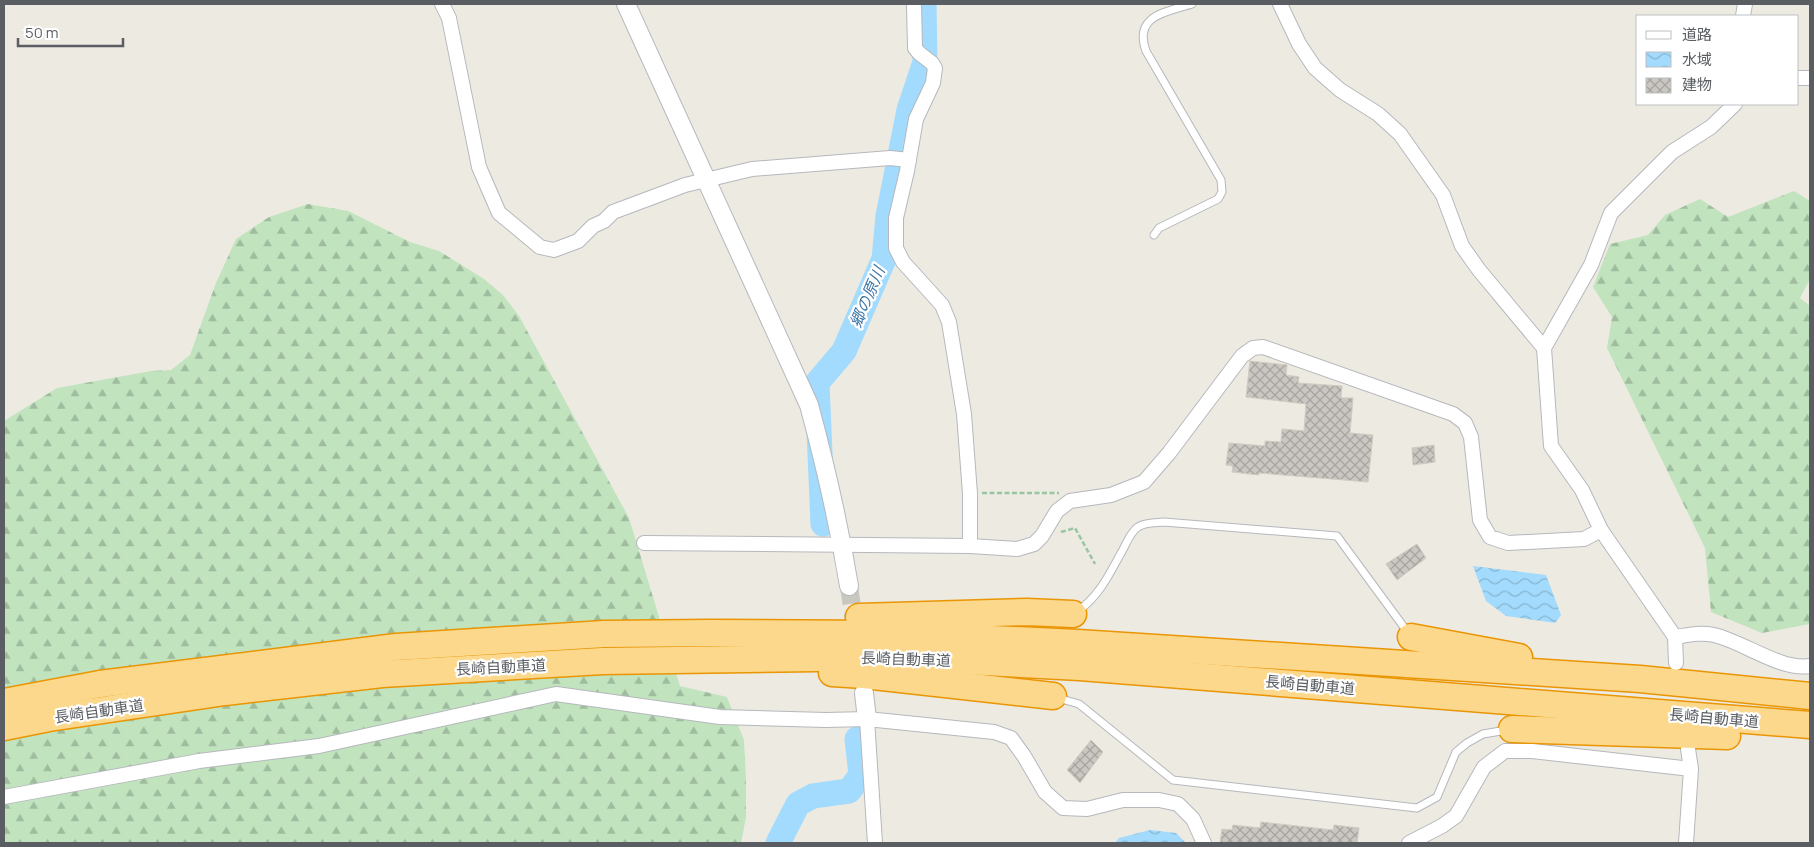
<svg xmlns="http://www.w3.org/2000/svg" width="1814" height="847" viewBox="0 0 1814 847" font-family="Manrope,'Noto Sans JP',sans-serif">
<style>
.forest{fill:url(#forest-firs)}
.water{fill:url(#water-waves)}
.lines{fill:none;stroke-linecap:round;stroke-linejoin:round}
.river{stroke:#a2dbfd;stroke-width:25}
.building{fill:url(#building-cross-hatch);stroke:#d1cbc0}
.tertiary-tunnel{stroke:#c8c7c2;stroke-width:18;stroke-dasharray:18 9;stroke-linecap:butt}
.service-casing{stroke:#b5b8bc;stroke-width:9}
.minor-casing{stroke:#b5b8bc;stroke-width:16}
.tertiary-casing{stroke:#b5b8bc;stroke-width:20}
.motorway-casing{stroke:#ea9504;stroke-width:29}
.path{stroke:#98c5a2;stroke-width:2.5;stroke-dasharray:5 2.5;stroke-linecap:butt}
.service{stroke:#fff;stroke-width:7}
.minor{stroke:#fff;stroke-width:14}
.tertiary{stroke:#fff;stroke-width:18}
.motorway{stroke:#fbd88b;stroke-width:26}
.labels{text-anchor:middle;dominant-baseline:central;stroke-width:4.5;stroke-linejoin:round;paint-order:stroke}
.street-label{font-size:15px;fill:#5a5e63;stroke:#fff}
.water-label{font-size:16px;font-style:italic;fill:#3d76a6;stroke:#fff}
</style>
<defs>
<pattern id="forest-firs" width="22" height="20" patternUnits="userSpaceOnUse" patternTransform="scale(1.25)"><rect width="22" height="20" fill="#c1e4be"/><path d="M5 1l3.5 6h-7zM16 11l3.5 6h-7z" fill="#a0bc9e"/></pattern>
<pattern id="water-waves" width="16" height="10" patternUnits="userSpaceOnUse" patternTransform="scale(1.25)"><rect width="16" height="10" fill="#a2dbfd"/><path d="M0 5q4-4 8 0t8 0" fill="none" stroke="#87b5d0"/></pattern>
<pattern id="building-cross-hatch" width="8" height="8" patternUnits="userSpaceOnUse" patternTransform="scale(1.25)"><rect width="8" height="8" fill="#cac6c1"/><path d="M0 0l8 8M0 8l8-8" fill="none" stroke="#a7a4a0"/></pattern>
</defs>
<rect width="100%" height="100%" fill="#edeae2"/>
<g class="forest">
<path d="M 1794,191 L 1810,201 L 1810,279 L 1800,298 L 1810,306 L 1810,624 L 1762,633 L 1711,612 L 1705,548 L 1607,348 L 1612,317 L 1593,287 L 1610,244 L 1648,235 L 1665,215 L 1700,199 L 1728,217 Z"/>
<path d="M 308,204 L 348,211 L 410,242 L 439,251 L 484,279 L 503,295 L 519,316 L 629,518 L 680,686 L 727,697 L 744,740 L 746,778 L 746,817 L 741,843 L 4,843 L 4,421 L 57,388 L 151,371 L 171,370 L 190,355 L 216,283 L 236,239 L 269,217 Z"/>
</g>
<g class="water">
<path d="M 1473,566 L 1546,575 L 1561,615 L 1555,623 L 1506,616 L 1486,601 Z"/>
<path d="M 1150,830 L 1176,833 L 1186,843 L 1115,843 L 1119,838 Z"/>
</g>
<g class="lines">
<g class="river">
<path d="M 823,524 L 817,383 L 844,351 L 884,259 L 888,216 L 909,110 L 925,62 L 924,4"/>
<path d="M 778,843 L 798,804 L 813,796 L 849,791 L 861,775 L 857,739"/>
</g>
</g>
<g class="building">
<path d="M 1250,361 L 1287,365 L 1286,375 L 1299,377 L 1298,383 L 1342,386 L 1341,398 L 1353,398 L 1350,433 L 1373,435 L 1368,482 L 1259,473 L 1259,475 L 1232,472 L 1233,466 L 1226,465 L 1229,443 L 1265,446 L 1265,441 L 1281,442 L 1282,429 L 1304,431 L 1306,404 L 1246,397 Z"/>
<path d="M 1434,445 L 1435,462 L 1413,465 L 1412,448 Z"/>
<path d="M 1417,544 L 1426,558 L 1397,580 L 1386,564 Z"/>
<path d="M 1091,740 L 1103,752 L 1080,783 L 1067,770 Z"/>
<path d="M 1261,822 L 1333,830 L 1334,825 L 1359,828 L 1357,843 L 1220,843 L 1222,829 L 1232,830 L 1233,825 L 1260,828 Z"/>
</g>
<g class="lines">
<path class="tertiary-tunnel" d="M 849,586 L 855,628"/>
<defs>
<g id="service">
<path d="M 1154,235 L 1159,228 L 1218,199 L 1222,192 L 1221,180 L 1146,51 C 1133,15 1167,12 1192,4"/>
<path d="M 1078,611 C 1099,596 1109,575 1121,553 C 1126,545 1130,532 1138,527 C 1145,522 1156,523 1164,522 L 1337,536 L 1409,634"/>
<path d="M 1058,698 L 1079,704 L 1173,780 L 1417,808 L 1437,797 L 1456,752 L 1467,743 L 1483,734 L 1507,730"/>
</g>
<g id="minor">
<path d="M 442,4 L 449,18 L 479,167 L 499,213 L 540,247 L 554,250 L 578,241 L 593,226 L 604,221 L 613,212 L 685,185 L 752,169 L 890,158 L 909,160"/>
<path d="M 914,4 L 915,48 L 919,53 L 932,63 L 935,68 L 933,83 L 916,119 L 907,171 L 896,218 L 896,248 L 903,262 L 942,305 L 949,322 L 964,414 L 970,494 L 970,546"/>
<path d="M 1280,4 L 1299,44 L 1315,68 L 1340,90 L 1378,114 L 1400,134 L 1443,195 L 1462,246 L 1479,270 L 1544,348"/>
<path d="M 1743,16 L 1745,4"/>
<path d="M 1798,78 L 1810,78"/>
<path d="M 644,543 L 970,546 L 1017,549 L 1034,544 L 1042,536 L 1057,511 L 1070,501 L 1111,495 L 1144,482 L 1169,453 L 1242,356 L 1253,348 L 1263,347 L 1453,414 L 1465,423 L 1471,437 L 1480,520 L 1490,537 L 1508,543 L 1584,539 L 1601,530"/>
<path d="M 1675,637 C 1688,635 1700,632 1714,635 C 1742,641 1781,671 1810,666"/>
<path d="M 1676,663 L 1675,637 L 1601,530 L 1582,490 L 1551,446 L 1544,348 L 1591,265 L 1611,213 L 1672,152 L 1711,127 L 1735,104"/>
<path d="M 867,719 L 875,843"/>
<path d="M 4,797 L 199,761 L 319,746 L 556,694 L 720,717 L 826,720 L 867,719 L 994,732 L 1011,738 L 1024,756 L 1045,792 L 1063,808 L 1087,809 L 1123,800 L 1159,800 L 1178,804 L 1193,819 L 1204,843"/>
<path d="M 1409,843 L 1442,826 L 1456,816 L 1484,767 L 1505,751 L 1532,751 L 1691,769"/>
<path d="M 1686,843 L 1691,769 L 1688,749"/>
</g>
<g id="tertiary">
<path d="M 626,4 L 809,405 C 825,464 839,525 849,586"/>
<path d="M 864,693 L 867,719"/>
</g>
<g id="motorway">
<path d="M 859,617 L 1027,612 L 1073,614"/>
<path d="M 1411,637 L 1519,657"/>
<path d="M 832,673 L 864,675 L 1053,696"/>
<path d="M 4,702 L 100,684 L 396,647 L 604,634 L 710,633 L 886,634 L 1078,643 L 1640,679 L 1810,696"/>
<path d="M 4,727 L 49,718 L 225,692 L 382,674 L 603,661 L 888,657 L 1080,667 L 1810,725"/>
<path d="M 1512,729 L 1727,736"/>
</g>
</defs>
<use href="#service" class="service-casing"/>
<use href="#minor" class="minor-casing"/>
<use href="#tertiary" class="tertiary-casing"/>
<use href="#motorway" class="motorway-casing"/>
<g class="path">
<path d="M 982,493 L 1059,493"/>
<path d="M 1061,532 L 1075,528 L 1095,564"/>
</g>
<use href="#service" class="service"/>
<use href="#minor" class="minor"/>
<use href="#tertiary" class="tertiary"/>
<use href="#motorway" class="motorway"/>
</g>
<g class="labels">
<g class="street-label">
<text transform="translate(906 659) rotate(2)">長崎自動車道</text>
<text transform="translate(501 667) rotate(-3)">長崎自動車道</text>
<text transform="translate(1310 685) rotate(5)">長崎自動車道</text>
<text transform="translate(99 711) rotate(-8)">長崎自動車道</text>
<text transform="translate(1714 718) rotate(5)">長崎自動車道</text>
</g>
<g class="water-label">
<text transform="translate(867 297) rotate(-67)">郷の原川</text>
</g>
</g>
<rect width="1814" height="847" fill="none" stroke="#5a5e63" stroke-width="10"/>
<rect x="1636" y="15" width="162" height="90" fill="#ffffff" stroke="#bdbfc1"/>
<rect x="1646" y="31" width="25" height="8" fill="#ffffff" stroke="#bdbfc1"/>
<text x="1682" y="40" font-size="15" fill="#5a5e63">道路</text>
<rect x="1646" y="52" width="25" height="15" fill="url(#water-waves)" stroke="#bdbfc1"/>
<text x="1682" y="65" font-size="15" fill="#5a5e63">水域</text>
<rect x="1646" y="78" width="25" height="15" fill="url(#building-cross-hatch)" stroke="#bdbfc1"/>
<text x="1682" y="90" font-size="15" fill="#5a5e63">建物</text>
<path d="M18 38v8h105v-8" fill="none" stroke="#5a5e63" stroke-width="2.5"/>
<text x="25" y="38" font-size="15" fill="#5a5e63" stroke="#ffffff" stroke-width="4" paint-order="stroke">50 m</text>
</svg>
